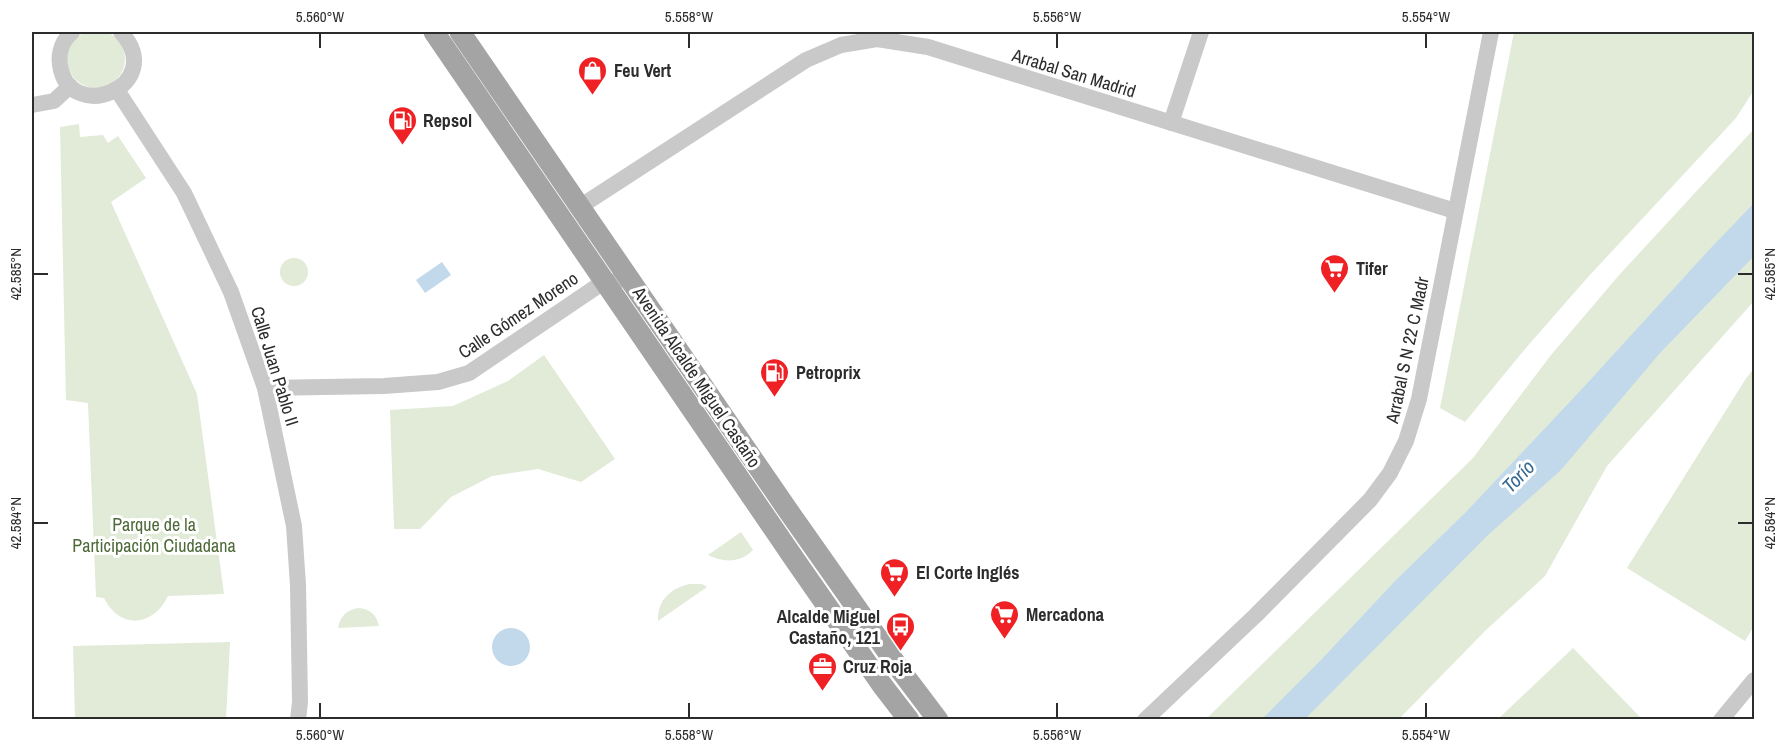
<svg xmlns="http://www.w3.org/2000/svg" width="1786" height="751" viewBox="0 0 1786 751" font-family="'Archivo Narrow',sans-serif">
<style>
.green{fill:#e1ebd7}
.water{fill:#c2d9ec}
.lines{fill:none;stroke-linecap:round;stroke-linejoin:round}
.minor{stroke:#c9c9c9;stroke-width:16}
.major{stroke:#a4a4a4;stroke-width:21}
.ticks{fill:none;stroke:#2c2c2c;stroke-width:2}
.labels{text-anchor:middle;dominant-baseline:central;stroke-width:6;stroke-linejoin:round;paint-order:stroke}
.poi-label{font-size:18px;font-weight:bold;fill:#2c2c2c;stroke:#fff;text-anchor:start}
.street-label{font-size:18px;fill:#2c2c2c;stroke:#fff}
.park-label{font-size:18px;fill:#4c6937;stroke:#fff}
.water-label{font-size:20px;font-style:italic;fill:#366991;stroke:#fff}
.neatline{fill:none;stroke:#2c2c2c;stroke-width:2}
.ticks-label{font-size:15px;text-anchor:middle;fill:#2c2c2c}
</style>
<rect width="100%" height="100%" fill="#fff"/>
<g class="green">
<circle cx="96" cy="59" r="29"/>
<path d="M 1514,32 L 1754,32 L 1754,90 L 1736,118 L 1588,277 L 1525,349 L 1465,422 L 1440,408 Z"/>
<path d="M 79,124 L 80,137 L 103,135 L 108,143 L 118,136 L 146,178 L 111,202 L 197,394 L 224,594 L 168,596 C 153,627 120,630 104,598 L 96,597 L 88,403 L 66,400 L 60,127 Z"/>
<path d="M 1754,129 L 1754,301 L 1607,466 L 1545,576 L 1486,630 L 1399,719 L 1205,720 L 1473,458 L 1551,355 L 1620,274 Z"/>
<circle cx="294" cy="272" r="14"/>
<path d="M 544,355 L 615,459 L 581,482 L 538,469 L 492,476 L 451,497 L 420,529 L 394,529 L 390,410 L 453,406 L 508,381 Z"/>
<path d="M 1754,368 L 1754,626 L 1745,641 L 1627,568 L 1745,380 Z"/>
<path d="M 741,532 L 753,550 C 740,563 724,563 708,555 Z"/>
<path d="M 690,584 L 702,584 L 707,587 L 658,621 C 657,600 671,588 690,584 Z"/>
<path d="M 358,608 C 370,609 376,614 379,626 L 338,628 C 340,616 347,610 358,608 Z"/>
<path d="M 230,642 L 226,719 L 75,719 L 73,646 Z"/>
<path d="M 1573,648 L 1642,719 L 1498,719 Z"/>
</g>
<g class="water">
<path d="M 1754,203 L 1754,256 L 1660,353 L 1561,470 L 1488,535 L 1305,719 L 1262,719 L 1320,661 L 1396,580 L 1466,512 L 1581,390 L 1708,251 Z"/>
<path d="M 442,262 L 451,275 L 425,293 L 416,280 Z"/>
<circle cx="511" cy="647" r="19"/>
</g>
<g class="lines">
<g class="minor">
<path d="M 72,32 C 63,40 58,52 60,65 C 69,126 169,86 121,32"/>
<path d="M 117,90 L 184,193 L 231,292 L 265,388 L 294,526 L 298,585 L 300,702 L 298,720"/>
<path d="M 32,105 L 54,101 L 70,86"/>
<path d="M 1171,123 L 1201,32"/>
<path d="M 581,206 L 806,60 L 841,45 L 877,39 L 928,47 L 1455,211"/>
<path d="M 265,388 L 384,386 L 438,382 L 469,373 L 605,281 L 616,282"/>
<path d="M 1145,720 L 1256,615 L 1370,500 L 1390,473 L 1406,441 L 1419,399 L 1491,32"/>
<path d="M 1721,720 L 1754,680"/>
</g>
<g class="major">
<path d="M 434,32 L 795,560 L 882,685 L 909,720"/>
<path d="M 460,32 L 787,509 L 901,671 L 938,720"/>
</g>
</g>
<path class="ticks" d="M 320,33 L 320,48M 689,33 L 689,48M 1057,33 L 1057,48M 1426,33 L 1426,48M 33,274 L 48,274M 1738,274 L 1753,274M 33,523 L 48,523M 1738,523 L 1753,523M 320,703 L 320,718M 689,703 L 689,718M 1057,703 L 1057,718M 1426,703 L 1426,718"/>
<defs>
<symbol id="shop-pin" viewBox="-11 -11 22 30"><path d="M0 17L-7.5 6A9.5 9.5 0 1 1 7.5 6Z" fill="#ef2125" stroke="#fff"/><path d="M-5-2.5h2.3a2.7 3.5 0 0 1 5.4 0H5L5.5 6h-11ZM-1.5-2.5h3a1.5 2.3 0 0 0-3 0Z" fill="#fff"/></symbol>
<symbol id="fuel-pin" viewBox="-11 -11 22 30"><path d="M0 17L-7.5 6A9.5 9.5 0 1 1 7.5 6Z" fill="#ef2125" stroke="#fff"/><path d="M-5.5-6h7V0h2V4h1.3V-2.5L3-4.5l.8-.8L6-3V5H2.5V1h-1V6h-7ZM-4.2-4.7v3.2H.2V-4.7Z" fill="#fff"/></symbol>
<symbol id="supermarket-pin" viewBox="-11 -11 22 30"><path d="M0 17L-7.5 6A9.5 9.5 0 1 1 7.5 6Z" fill="#ef2125" stroke="#fff"/><path d="M-6-5.5h2.5l.6 2H6L4.5 2H-2.5L-4.4-4H-6ZM-1.5 3.2a1.3 1.3 0 1 0 .1 0ZM3 3.2a1.3 1.3 0 1 0 .1 0Z" fill="#fff"/></symbol>
<symbol id="bus-pin" viewBox="-11 -11 22 30"><path d="M0 17L-7.5 6A9.5 9.5 0 1 1 7.5 6Z" fill="#ef2125" stroke="#fff"/><path d="M-5-6H5V4H4V6H2V4H-2V6H-4V4H-5ZM-3.5-4V0h7V-4ZM-3.5 1.2v1.5H-2V1.2ZM2 1.2v1.5H3.5V1.2Z" fill="#fff"/></symbol>
<symbol id="office-pin" viewBox="-11 -11 22 30"><path d="M0 17L-7.5 6A9.5 9.5 0 1 1 7.5 6Z" fill="#ef2125" stroke="#fff"/><path d="M-6-3h4V-5.5h4V-3h4V5H-6ZM-1-4.5V-3h2v-1.5ZM-6 0V1H6V0Z" fill="#fff"/></symbol>
</defs>
<g fill-rule="evenodd">
<use href="#shop-pin" x="576" y="54" width="33" height="45"/>
<use href="#fuel-pin" x="386" y="104" width="33" height="45"/>
<use href="#supermarket-pin" x="1318" y="252" width="33" height="45"/>
<use href="#fuel-pin" x="758" y="356" width="33" height="45"/>
<use href="#supermarket-pin" x="878" y="556" width="33" height="45"/>
<use href="#supermarket-pin" x="988" y="598" width="33" height="45"/>
<use href="#bus-pin" x="884" y="610" width="33" height="45"/>
<use href="#office-pin" x="806" y="650" width="33" height="45"/>
</g>
<g class="labels">
<g class="poi-label">
<text x="614" y="70">Feu Vert</text>
<text x="423" y="120">Repsol</text>
<text x="1356" y="268">Tifer</text>
<text x="796" y="372">Petroprix</text>
<text x="916" y="572">El Corte Inglés</text>
<text x="1026" y="614">Mercadona</text>
<text x="880" y="616" text-anchor="end">Alcalde Miguel<tspan x="880" dy="21">Castaño, 121</tspan></text>
<text x="843" y="666">Cruz Roja</text>
</g>
<g class="street-label">
<text transform="translate(1074 73) rotate(17)">Arrabal San Madrid</text>
<text transform="translate(518 315) rotate(-34)">Calle Gómez Moreno</text>
<text transform="translate(1407 350) rotate(-78)">Arrabal S N 22 C Madr</text>
<text transform="translate(275 366) rotate(73)">Calle Juan Pablo II</text>
<text transform="translate(697 377) rotate(56)">Avenida Alcalde Miguel Castaño</text>
</g>
<g class="park-label">
<text x="154" y="524">Parque de la<tspan x="154" dy="21">Participación Ciudadana</tspan></text>
</g>
<g class="water-label">
<text transform="translate(1518 476) rotate(-46)">Torío</text>
</g>
</g>
<rect width="1786" height="751" fill="none" stroke="#ffffff" stroke-width="66"/>
<rect x="33" y="33" width="1720" height="685" class="neatline"/>
<g class="ticks-label">
<text x="320" y="22">5.560°W</text>
<text x="689" y="22">5.558°W</text>
<text x="1057" y="22">5.556°W</text>
<text x="1426" y="22">5.554°W</text>
<text transform="translate(16 274) rotate(-90)" y="5">42.585°N</text>
<text transform="translate(1770 274) rotate(-90)" y="5">42.585°N</text>
<text transform="translate(16 523) rotate(-90)" y="5">42.584°N</text>
<text transform="translate(1770 523) rotate(-90)" y="5">42.584°N</text>
<text x="320" y="740">5.560°W</text>
<text x="689" y="740">5.558°W</text>
<text x="1057" y="740">5.556°W</text>
<text x="1426" y="740">5.554°W</text>
</g>
</svg>
